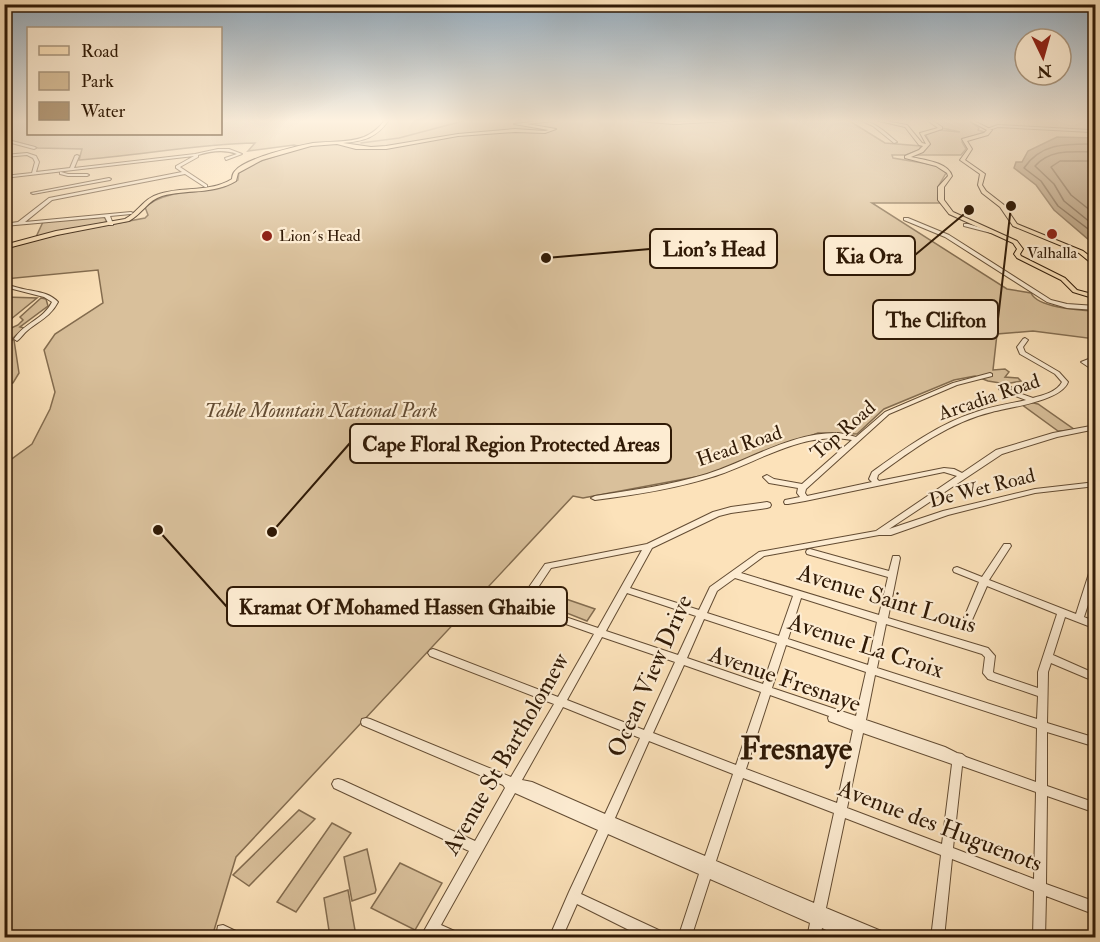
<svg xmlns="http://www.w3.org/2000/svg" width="1100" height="942" viewBox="0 0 1100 942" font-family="'IM FELL Double Pica',serif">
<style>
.green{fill:#d9c09b;stroke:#846d50;stroke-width:1.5}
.water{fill:#b79e7d;stroke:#81694d;stroke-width:1.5}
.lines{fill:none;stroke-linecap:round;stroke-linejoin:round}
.shore{stroke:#745c42;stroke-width:1.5}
.stream{stroke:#81694d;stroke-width:1.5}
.minor-casing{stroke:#634c33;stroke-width:2}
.major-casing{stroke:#301a06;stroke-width:2}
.minor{fill:#fdecd2;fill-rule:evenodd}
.major{fill:#fce2ba;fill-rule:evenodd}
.poi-dot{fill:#8f2418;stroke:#fdecd2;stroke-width:2}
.labels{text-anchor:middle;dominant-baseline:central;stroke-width:4.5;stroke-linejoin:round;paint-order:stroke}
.far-poi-label{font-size:16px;fill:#301a06;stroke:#fdecd2;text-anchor:start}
.street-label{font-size:20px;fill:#301a06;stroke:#fdecd2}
.park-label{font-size:20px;font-style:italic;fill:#634c33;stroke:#fdecd2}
.near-street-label{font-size:24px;fill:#301a06;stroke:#fdecd2}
.near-district-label{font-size:32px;font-weight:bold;fill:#301a06;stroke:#fdecd2}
.leader{fill:none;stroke:#301a06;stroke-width:2}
.callout-dot{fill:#301a06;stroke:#fdecd2;stroke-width:2}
.callout{fill:#fdecd2;stroke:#301a06;stroke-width:2}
.callout-label{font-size:21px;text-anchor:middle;font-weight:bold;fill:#301a06}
</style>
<rect width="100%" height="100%" fill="#fce2ba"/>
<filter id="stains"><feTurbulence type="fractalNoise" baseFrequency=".00333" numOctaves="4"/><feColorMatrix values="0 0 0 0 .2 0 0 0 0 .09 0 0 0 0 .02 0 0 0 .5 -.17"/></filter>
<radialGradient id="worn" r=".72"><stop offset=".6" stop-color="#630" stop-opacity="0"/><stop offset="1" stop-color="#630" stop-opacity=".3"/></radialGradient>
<g class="green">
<path d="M 5,120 L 28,120 L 28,134 L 220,134 L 221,120 L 848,120 L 885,143 L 921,146 L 919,150 L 906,155 L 892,155 L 893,158 L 935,165 L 946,173 L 938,187 L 940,203 L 872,203 L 1007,289 L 1031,293 C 1038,308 1079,310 1095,311 L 1095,339 L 1033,331 L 997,334 L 993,370 L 1005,369 L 1009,372 L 1005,377 L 1018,378 L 1021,381 L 1006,384 L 988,381 L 975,376 L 954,380 L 884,409 L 857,434 L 818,433 L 706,475 L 583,498 L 573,496 L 236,857 L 212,937 L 5,937 L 5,464 L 32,444 L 50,409 L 55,392 L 44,350 L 55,334 L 103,303 L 98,270 L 5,279 L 5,247 L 70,232 L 145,218 L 148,215 L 145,207 C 175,183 211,200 238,180 L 239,172 L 255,163 L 302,147 L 294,145 L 248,151 L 255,143 C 196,144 138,156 79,160 L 82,149 L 38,148 L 6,139 Z"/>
<path d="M 931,120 L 968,120 L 979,124 L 973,124 L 979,128 L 978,130 L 985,132 L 963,139 L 962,142 L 966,149 L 961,155 L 911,155 L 930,144 L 925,133 L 938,130 L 960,132 L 942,128 Z"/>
<path d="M 104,216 L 107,222 L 36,237 L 43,222 Z"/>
<path d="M 5,297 L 37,298 L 5,324 Z"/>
<path d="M 41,298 L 46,299 L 48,306 L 20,327 L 24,328 L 11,340 L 14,340 L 19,373 L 13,383 L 5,386 L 5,331 L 18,325 L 23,320 L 20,317 Z"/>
<path d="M 1029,402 L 1038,404 L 1075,430 L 1058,431 L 1021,404 Z"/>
<path d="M 566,599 L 595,609 L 587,621 L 559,610 Z"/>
<path d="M 299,810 L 315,819 L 249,886 L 233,875 Z"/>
<path d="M 332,823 L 351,833 L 296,912 L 277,902 Z"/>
<path d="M 367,849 L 376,890 L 375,893 L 352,901 L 344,857 Z"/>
<path d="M 400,863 L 442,883 L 415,930 L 371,908 Z"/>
<path d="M 348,890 L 356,936 L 330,937 L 324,898 Z"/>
</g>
<path class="water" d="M 1057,137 L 1095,138 L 1095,241 L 1089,240 L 1054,210 L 1036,185 L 1014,168 L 1016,162 L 1022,162 L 1028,151 Z"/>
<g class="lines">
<g class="shore">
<path d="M 1096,144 C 1068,144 1042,142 1024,168 L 1041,181 L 1058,206 L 1096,235"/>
<path d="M 1096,152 C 1074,152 1051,148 1035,166 L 1054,184 L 1064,201 L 1096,227"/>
<path d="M 1096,161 L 1060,161 L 1051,167 L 1071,195 L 1096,215"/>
</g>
<path class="stream" d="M 361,143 L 399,138 L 467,120"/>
<defs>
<g id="minor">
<path d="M 654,120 L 661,120 L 682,123 L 680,124 Z"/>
<path d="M 860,120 C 874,121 886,133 897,142 L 894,143 L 873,126 Z"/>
<path d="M 879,120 L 885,120 L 889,121 L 887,122 Z"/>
<path d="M 998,125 L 1091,130 L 1093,131 L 1091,132 L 998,127 L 989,130 L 987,129 Z"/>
<path d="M 4,139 L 35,147 L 36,148 L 34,149 L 4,141 Z"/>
<path d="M 218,149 L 229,149 L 242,154 L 226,160 L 225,158 L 237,154 C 224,149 211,151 198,155 L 198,157 L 180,167 L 207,185 L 207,187 L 205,187 L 185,174 L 52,200 L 25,222 L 131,212 L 133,213 L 131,214 L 110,216 L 113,224 L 113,225 L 109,225 L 105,217 L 4,226 L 4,224 L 18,222 L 49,198 L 182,172 L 176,168 L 176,166 L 194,156 L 4,178 L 4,176 L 32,173 L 35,162 L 33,158 L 27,155 L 4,157 L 4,155 L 27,153 L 36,156 L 39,162 L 36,172 L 70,168 L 75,156 L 77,155 L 79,156 L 74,168 L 195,154 Z"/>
<path d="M 61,172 L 68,174 L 87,174 L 89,175 L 87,176 L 68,176 L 60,174 L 60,172 Z"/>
<path d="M 109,178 L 111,179 L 110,180 L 33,194 L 31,193 Z"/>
<path d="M 904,218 L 908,218 L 949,235 L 1051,300 L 1067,304 L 1096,306 L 1096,310 L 1067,308 L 1047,302 L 945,237 L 904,220 Z"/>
<path d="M 964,224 L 968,224 L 995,232 L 991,233 L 964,226 Z"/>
<path d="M 4,283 C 9,285 14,287 19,288 C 33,292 48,291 58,302 C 51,316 39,321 28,330 C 24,333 21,338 17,341 L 14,339 C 24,323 44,319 52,302 L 44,297 L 9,288 L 4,286 Z"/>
<path d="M 1025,338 L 1028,340 L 1023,347 L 1025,352 L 1059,372 L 1068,382 C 1061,401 1011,407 992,412 C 950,422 913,449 878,475 L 877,479 L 879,481 L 944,468 L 954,469 L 962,473 L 996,450 L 1053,433 L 1096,425 L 1096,429 L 1057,437 L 1002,454 L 889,529 L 943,511 L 1035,489 L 1096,482 L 1096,486 L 1035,493 L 948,515 L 891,535 L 879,535 L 764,556 L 741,573 L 879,615 L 888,577 L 807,554 L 806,552 L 807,550 L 810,549 L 889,571 L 893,556 L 899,556 L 900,558 L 888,618 L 988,648 L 995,656 L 993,672 L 994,673 L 1038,688 L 1038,672 L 1057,614 L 987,586 L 972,620 L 969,621 L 966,620 L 964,618 L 979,582 L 954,572 L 953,570 L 954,568 L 957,567 L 982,577 L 1004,544 L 1010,544 L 1011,546 L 989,580 L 1076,614 L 1092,564 L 1096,561 L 1096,580 L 1084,617 L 1096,622 L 1096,629 L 1065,617 L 1053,655 L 1096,674 L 1096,682 L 1051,663 L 1048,672 L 1047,723 L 1096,738 L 1096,747 L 1047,732 L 1047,786 L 1096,803 L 1096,813 L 1047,796 L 1046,884 L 1096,902 L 1096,915 L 1046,896 L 1045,938 L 1033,938 L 1034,891 L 952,859 L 944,938 L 931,938 L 941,855 L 845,818 L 826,908 L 886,933 L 887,938 L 843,938 L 822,928 L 820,938 L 807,938 L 810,923 L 710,879 L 691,938 L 678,938 L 699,874 L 608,834 L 581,894 L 665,933 L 666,938 L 645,938 L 577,904 L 562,938 L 549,938 L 569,892 L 598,830 L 515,793 L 441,925 L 459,933 L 460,938 L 439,938 L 435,935 L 433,938 L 420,938 L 469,851 L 334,788 L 332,784 L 334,780 L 338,779 L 342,780 L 475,841 L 505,788 L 503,785 L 362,725 L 361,722 L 362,719 L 366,718 L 370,719 L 511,777 L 554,704 L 430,656 L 428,653 L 430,650 L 433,649 L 436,650 L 558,697 L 594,634 L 518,607 L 516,605 L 518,603 L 545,564 L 647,544 L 713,512 L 731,507 L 767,502 L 770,503 L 771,505 L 770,507 L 767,508 L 731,513 L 719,516 L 652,548 L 630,588 L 699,610 L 710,587 L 759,552 L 876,531 L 957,476 L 944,472 L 805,501 L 788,504 L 785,504 L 784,502 L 785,500 L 800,497 L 797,493 L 798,488 L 769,483 L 763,477 L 767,475 L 774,479 L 802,484 L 852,440 C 803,430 757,463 712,477 C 674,489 634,495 595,500 L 591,498 L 595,496 C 633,490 671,485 707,474 C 750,460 792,432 838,433 C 844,434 850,435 856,437 L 885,412 L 953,383 L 990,373 L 992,374 L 992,376 L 957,385 L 889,414 L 806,489 L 805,493 L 807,496 L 872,482 L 869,479 L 872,472 C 904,449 938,424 976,412 C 993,406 1010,404 1026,400 L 1000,390 L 999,389 L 1000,388 L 1011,387 L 1012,388 L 1010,390 L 1033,398 C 1043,395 1057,392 1062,382 L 1055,374 L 1020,354 L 1017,347 L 1023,339 ZM 642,550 L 598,628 L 527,604 L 551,568 ZM 735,578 L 793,596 L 779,636 L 707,613 L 717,591 ZM 627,593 L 696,616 L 678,655 L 606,631 ZM 801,598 L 877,622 L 868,665 L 788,639 ZM 704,619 L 777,643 L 763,684 L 687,658 ZM 886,624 L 982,654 L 985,657 L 983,673 L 988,679 L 1038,696 L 1037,719 L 877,668 ZM 602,637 L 675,662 L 644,730 L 567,700 ZM 786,645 L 866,672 L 856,716 L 772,688 ZM 684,665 L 761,692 L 736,765 L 653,733 ZM 875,675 L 1037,728 L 1036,782 L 966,757 L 962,754 L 957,753 L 945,747 L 866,720 ZM 770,695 L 829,716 L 828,718 L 829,721 L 853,730 L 837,803 L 746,769 ZM 563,707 L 640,738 L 605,814 L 532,782 L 522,780 ZM 863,733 L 952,764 L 942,844 L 847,808 ZM 649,741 L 733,774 L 705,856 L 615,818 ZM 962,766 L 1036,792 L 1034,879 L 953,848 ZM 743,778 L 834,813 L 814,903 L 716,861 Z"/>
<path d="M 1096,356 L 1096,360 L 1089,362 L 1096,367 L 1096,372 L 1081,362 Z"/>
<path d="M 223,925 L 240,933 L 241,938 C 232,938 221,941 217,931 L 218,926 Z"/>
</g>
<g id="major">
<path d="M 385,120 L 389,120 C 376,138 364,141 343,143 L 371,147 L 386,146 L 458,134 L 515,129 L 545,131 L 549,130 L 514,124 L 550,120 L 561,120 L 527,124 L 556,129 L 545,133 L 515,132 L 458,136 L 386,149 L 356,149 L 337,144 L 311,146 L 262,160 L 238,173 L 236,181 C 212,195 187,189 162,196 C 148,200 142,214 129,221 L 57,235 L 4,249 L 4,245 L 56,231 L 125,219 C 138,212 144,198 159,194 C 183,186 209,193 232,179 C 232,177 233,173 235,171 C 245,158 297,146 313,143 C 330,141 348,143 364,137 C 373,133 379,128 385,120 Z"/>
<path d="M 626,120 L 674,122 L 746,120 L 674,124 Z"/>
<path d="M 875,120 L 881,120 L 907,125 L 922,143 L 926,144 L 920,133 L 938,128 L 927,120 L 931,120 L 942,127 L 942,129 L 924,135 L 930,144 L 923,152 L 911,157 C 924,160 948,162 952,176 L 944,187 L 944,200 L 953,212 L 1017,241 L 1023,249 L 1020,254 L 1021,256 L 1065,278 L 1077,290 L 1096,295 L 1096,299 L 1073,292 L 1061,280 L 1017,258 L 1014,254 L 1017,249 L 1013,243 L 949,214 L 938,200 L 938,187 L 948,176 L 947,173 L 936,166 L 905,158 L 905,156 L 919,150 L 923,146 L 919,145 L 905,127 Z"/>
<path d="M 968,120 L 972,120 L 992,130 L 988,135 L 967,141 L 972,149 L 965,160 L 985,174 L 982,185 L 986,191 L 1004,205 L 1017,224 L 1083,251 L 1096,261 L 1096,267 L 1079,253 L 1013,226 L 1000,207 L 982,193 L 978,185 L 980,174 L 960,160 L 968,149 L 962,139 L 984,133 L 987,130 Z"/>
</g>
</defs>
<use href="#minor" class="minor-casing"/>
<use href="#major" class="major-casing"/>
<use href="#minor" class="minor"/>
<use href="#major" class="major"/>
</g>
<linearGradient id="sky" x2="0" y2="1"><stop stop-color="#94abbd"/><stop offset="0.48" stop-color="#fef2e0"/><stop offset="1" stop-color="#fef2e0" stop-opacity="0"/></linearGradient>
<rect width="1100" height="252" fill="url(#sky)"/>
<g class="poi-dot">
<circle cx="1052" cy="234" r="6"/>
<circle cx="267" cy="236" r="6"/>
</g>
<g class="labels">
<g class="far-poi-label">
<text x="279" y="236">Lion´s Head</text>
<text x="1052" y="253" text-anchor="middle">Valhalla</text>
</g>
<g class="street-label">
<text transform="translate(989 397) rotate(-19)">Arcadia Road</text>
<text transform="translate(843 430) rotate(-41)">Top Road</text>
<text transform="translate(739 446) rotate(-19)">Head Road</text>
<text transform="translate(982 488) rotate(-14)">De Wet Road</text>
</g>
<g class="park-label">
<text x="321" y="410">Table Mountain National Park</text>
</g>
<g class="near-street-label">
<text transform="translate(887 599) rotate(17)">Avenue Saint Louis</text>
<text transform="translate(866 646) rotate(18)">Avenue La Croix</text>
<text transform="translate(650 676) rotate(-66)">Ocean View Drive</text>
<text transform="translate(785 679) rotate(19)">Avenue Fresnaye</text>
<text transform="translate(506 754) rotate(-60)">Avenue St Bartholomew</text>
<text transform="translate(940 826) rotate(21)">Avenue des Huguenots</text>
</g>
<g class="near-district-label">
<text x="796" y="749">Fresnaye</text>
</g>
</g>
<path class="leader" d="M546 258L650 249M969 210L915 255M1011 206L998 319M272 532L350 443M158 530L227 607"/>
<g class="callout-dot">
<circle cx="546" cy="258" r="6"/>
<circle cx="969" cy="210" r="6"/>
<circle cx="1011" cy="206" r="6"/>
<circle cx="272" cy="532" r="6"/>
<circle cx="158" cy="530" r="6"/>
</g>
<g class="callout">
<rect x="650" y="229" width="127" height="39" rx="6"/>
<rect x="824" y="236" width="91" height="39" rx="6"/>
<rect x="873" y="300" width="125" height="39" rx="6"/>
<rect x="350" y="424" width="321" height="39" rx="6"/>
<rect x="227" y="587" width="340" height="39" rx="6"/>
</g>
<g class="callout-label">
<text x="714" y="256">Lion's Head</text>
<text x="869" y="263">Kia Ora</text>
<text x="936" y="327">The Clifton</text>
<text x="511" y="451">Cape Floral Region Protected Areas</text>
<text x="397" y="614">Kramat Of Mohamed Hassen Ghaibie</text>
</g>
<rect width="1100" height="942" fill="none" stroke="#fce2ba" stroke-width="24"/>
<rect x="6" y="6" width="1088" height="930" fill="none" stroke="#301a06" stroke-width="3"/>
<rect x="12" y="12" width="1076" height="918" fill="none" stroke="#301a06" stroke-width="1.5"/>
<rect x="27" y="27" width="195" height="108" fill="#fdecd2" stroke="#ab9880" stroke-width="1.5"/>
<rect x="39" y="46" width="30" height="9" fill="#fce2ba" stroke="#ab9880" stroke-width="1.5"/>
<text x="81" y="57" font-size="18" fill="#301a06">Road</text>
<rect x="39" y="72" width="30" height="18" fill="#d9c09b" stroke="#ab9880" stroke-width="1.5"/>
<text x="81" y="87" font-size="18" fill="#301a06">Park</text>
<rect x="39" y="102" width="30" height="18" fill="#b79e7d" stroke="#ab9880" stroke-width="1.5"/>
<text x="81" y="117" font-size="18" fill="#301a06">Water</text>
<g transform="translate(1043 57) rotate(175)"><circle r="28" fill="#fdecd2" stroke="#ab9880" stroke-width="1.5"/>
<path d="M0-4.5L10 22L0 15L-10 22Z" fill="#8f2418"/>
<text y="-9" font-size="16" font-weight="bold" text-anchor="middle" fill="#301a06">N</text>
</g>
<rect width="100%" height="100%" filter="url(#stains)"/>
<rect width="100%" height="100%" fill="url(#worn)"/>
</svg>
